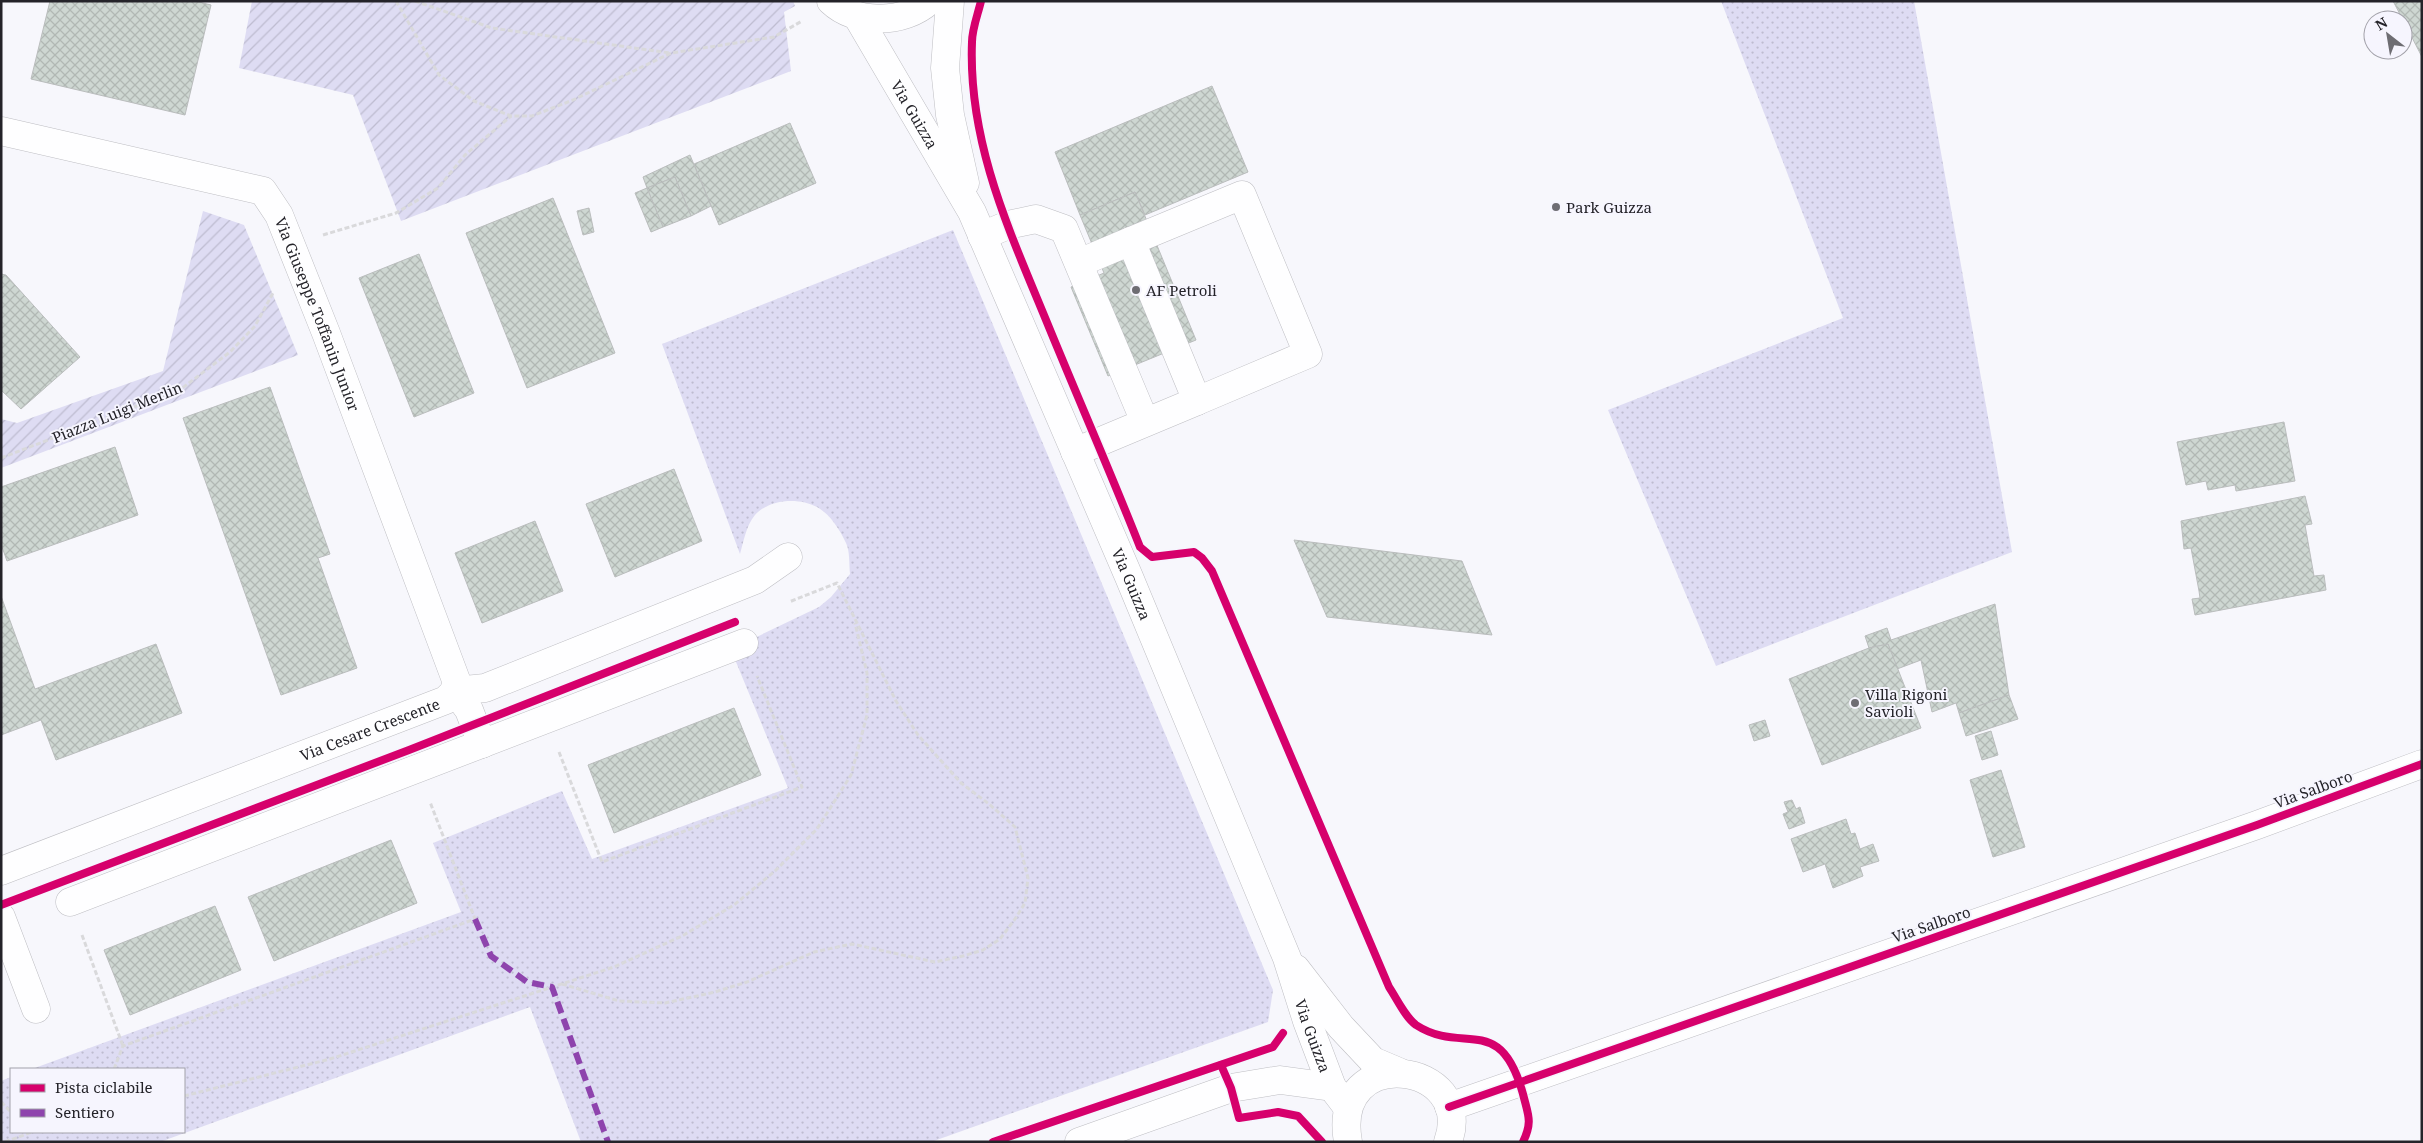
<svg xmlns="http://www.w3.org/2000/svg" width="2423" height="1143" viewBox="0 0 2423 1143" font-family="'Noto Serif',serif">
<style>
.grass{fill:url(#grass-dots)}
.garden{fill:url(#garden-furrows)}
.building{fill:url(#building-cross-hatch);stroke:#babdbd}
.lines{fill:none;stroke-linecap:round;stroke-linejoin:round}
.minor-casing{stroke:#bebec3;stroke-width:29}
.major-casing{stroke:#bebec3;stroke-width:29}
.path{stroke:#d9d9db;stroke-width:3;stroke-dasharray:5 2.5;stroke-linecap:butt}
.minor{stroke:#fefeff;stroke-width:28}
.major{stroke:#fefeff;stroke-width:28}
.quiet{stroke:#8e44ad;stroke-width:6;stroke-dasharray:12 6;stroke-linecap:butt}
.cycleway-casing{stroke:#f6f5fe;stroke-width:11}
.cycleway{stroke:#d6006c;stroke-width:8}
.poi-dot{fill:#6e6d73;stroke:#f6f5fe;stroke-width:2}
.labels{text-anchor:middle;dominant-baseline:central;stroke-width:4;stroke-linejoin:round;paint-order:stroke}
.street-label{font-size:15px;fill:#242329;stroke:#f6f5fe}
.poi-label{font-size:15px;fill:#242329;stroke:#f6f5fe;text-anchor:start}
</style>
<defs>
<pattern id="grass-dots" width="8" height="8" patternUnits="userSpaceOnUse" patternTransform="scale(1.25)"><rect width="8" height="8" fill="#dedcf3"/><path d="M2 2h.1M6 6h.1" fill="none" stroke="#bebcd0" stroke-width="1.8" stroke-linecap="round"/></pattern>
<pattern id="garden-furrows" width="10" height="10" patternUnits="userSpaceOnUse" patternTransform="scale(1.25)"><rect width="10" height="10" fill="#dedcf3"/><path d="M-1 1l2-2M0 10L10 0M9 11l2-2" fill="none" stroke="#bebcd0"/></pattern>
<pattern id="building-cross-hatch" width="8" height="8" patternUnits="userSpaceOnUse" patternTransform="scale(1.25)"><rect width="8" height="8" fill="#ced7d2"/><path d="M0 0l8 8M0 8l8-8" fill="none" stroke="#b1b8b4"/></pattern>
</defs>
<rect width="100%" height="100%" fill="#f7f7fc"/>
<g class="grass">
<path d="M 1721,1 L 1914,1 L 2012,552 L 1716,666 L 1608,410 L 1843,318 Z"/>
<path d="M 953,230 L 1273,990 L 1268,1022 L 931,1142 L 581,1142 L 530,1007 L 160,1142 L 1,1142 L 1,1081 L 11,1077 L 11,1132 L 184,1132 L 184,1069 L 32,1069 L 461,912 L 433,843 L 562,791 L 592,859 L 788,788 L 729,645 L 744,643 L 819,607 L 831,597 L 850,574 C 849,564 850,551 846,543 C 840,530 830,514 817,507 C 799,497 769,499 755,515 C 746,526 744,540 740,554 L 662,344 Z"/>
</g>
<g class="garden">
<path d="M 252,1 L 793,1 L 795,6 L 784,12 L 791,71 L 401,221 L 353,95 L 239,68 Z"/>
<path d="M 203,211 L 244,225 L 298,355 L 1,468 L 1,419 L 17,423 L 163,371 Z"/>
</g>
<g class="building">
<path d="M 50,1 L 195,1 L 211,5 L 185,115 L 31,79 Z"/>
<path d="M 2393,1 L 2422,1 L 2422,57 L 2403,20 Z"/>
<path d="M 1212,86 L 1248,172 L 1145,215 L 1135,192 L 1080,215 L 1055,152 Z"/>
<path d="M 790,123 L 816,183 L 719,225 L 694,164 Z"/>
<path d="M 690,155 L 711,206 L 691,216 L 675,177 L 647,188 L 643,177 Z"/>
<path d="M 675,177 L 691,216 L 663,227 L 647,188 Z"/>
<path d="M 647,188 L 663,227 L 651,232 L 635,193 Z"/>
<path d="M 1135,192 L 1196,340 L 1108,376 L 1071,287 L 1104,273 L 1080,215 Z"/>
<path d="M 553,198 L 615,353 L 527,388 L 466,233 Z"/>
<path d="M 589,208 L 594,232 L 583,235 L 577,211 Z"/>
<path d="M 419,254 L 474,393 L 414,417 L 359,278 Z"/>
<path d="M 1,274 L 6,275 L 80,357 L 21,409 L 1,390 Z"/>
<path d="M 270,387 L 330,554 L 318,558 L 357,668 L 281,695 L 183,418 Z"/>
<path d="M 2284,422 L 2295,481 L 2236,491 L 2235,485 L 2208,490 L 2206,481 L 2186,485 L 2177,442 Z"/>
<path d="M 115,447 L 138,515 L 7,561 L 1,544 L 1,487 Z"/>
<path d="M 674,469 L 702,541 L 615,577 L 586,504 Z"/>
<path d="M 2305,496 L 2312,524 L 2305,525 L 2314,576 L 2324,575 L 2326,590 L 2195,615 L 2192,599 L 2200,598 L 2199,591 L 2191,548 L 2184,549 L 2181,521 Z"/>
<path d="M 535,521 L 563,591 L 482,623 L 455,553 Z"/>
<path d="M 1294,540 L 1462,561 L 1492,635 L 1327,617 Z"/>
<path d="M 1,596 L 35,689 L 156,644 L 182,713 L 56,760 L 41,720 L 1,735 Z"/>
<path d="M 1995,604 L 2009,695 L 1959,713 L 1956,703 L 1932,712 L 1921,660 L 1897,669 L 1888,644 L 1869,648 L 1865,636 L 1887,628 L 1891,640 Z"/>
<path d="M 1888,644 L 1921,728 L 1822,765 L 1789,679 L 1869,648 Z"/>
<path d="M 2009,695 L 2018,719 L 1966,736 L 1959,713 Z"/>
<path d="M 734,708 L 761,775 L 614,833 L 588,765 Z"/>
<path d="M 1765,720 L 1770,736 L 1754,741 L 1749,725 Z"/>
<path d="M 1991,731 L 1998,755 L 1982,760 L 1975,736 Z"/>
<path d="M 2001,770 L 2025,847 L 1993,857 L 1970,780 Z"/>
<path d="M 1792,800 L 1796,809 L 1800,807 L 1805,823 L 1789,829 L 1783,814 L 1788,812 L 1784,802 Z"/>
<path d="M 1846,819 L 1851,834 L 1855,833 L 1860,849 L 1873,844 L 1879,861 L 1860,867 L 1863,876 L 1833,888 L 1825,864 L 1803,872 L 1791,839 Z"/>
<path d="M 391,840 L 417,903 L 274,961 L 248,897 Z"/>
<path d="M 215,906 L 241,970 L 130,1015 L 104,950 Z"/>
</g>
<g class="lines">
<defs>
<g id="minor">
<path id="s1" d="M 1,131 L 263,191 L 279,215 L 326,333 L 456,680 L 455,691"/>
<path d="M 982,236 L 1008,225 L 1036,219 L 1064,229 L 1145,422"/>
<path d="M 1131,241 L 1242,195 L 1308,354 L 1197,401"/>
<path d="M 1075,452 L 1197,401 L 1131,241 L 1079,263"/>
<path d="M 455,691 L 469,710 L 482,744"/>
<path id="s2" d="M 1,871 L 446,700 L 455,691 L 485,688 L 755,580 L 788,557"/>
<path d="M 70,902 L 744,643"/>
<path d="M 1,917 L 36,1009"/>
<path d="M 1449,1107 L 2257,825 L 2422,764"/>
<path d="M 1079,1142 L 1231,1088 L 1280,1080 L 1332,1087"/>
</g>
<g id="major">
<path d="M 831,1 C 856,25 904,24 929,1"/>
<path d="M 950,1 L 945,68 L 950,115 L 965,183"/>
<path id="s3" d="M 857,16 L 972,212 L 1129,577 L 1287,958 L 1307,1021 L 1332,1087 L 1348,1108"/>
<path d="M 1296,969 L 1341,1027 L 1373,1061 L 1399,1072"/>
<path d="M 1348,1142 C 1330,1041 1477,1061 1448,1142"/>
</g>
</defs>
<use href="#minor" class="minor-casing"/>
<use href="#major" class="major-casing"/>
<g class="path">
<path d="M 396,1 L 439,75 L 474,101 L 511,116 L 532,116 L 573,100 L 671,53 L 774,37 L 802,21"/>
<path d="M 415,1 L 492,28 L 670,53"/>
<path d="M 323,235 L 396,213 L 438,188 L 465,155 L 511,116"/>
<path d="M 1,458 L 181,389 L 230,352 L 255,326 L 273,293"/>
<path d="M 559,752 L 602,862 L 802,787 L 757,676"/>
<path d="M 82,935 L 123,1046"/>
<path d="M 562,984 L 619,1001 L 665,1003 L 715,992 L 747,982 L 814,952 L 852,944 L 935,962 L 963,956 L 983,950 L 1000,939 L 1015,919 L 1025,903 L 1028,878 L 1015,827 L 989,804 L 961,783 L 918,735 L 896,701 L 837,583 L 789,602"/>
<path d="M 114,1069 L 123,1046 L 475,919 L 430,802"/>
<path d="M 184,1096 L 330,1059 L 614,967 L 682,936 L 734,905 L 775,871 L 817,829 L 851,775 L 867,715 L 867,673 L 855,623"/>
<path d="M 1,1102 L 11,1112"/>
<path d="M 5,1142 L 32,1132"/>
</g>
<use href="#minor" class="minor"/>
<use href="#major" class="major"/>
<path class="quiet" d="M 475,919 L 491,956 L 527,982 L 552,987 L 608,1142"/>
<defs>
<g id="cycleway">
<path d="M 981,1 C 978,14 972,29 972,42 C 968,142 1009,230 1046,320 C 1077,396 1110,471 1140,547 L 1152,557 L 1194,552 L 1202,558 L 1212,571 L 1389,987 C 1397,999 1405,1017 1416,1025 C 1464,1056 1500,1011 1523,1094 C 1528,1115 1533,1121 1523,1142"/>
<path d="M 1,905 L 409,750 L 735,622"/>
<path d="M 1221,1065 L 1231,1088 L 1239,1118 L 1278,1112 L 1298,1116 L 1322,1142"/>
<path d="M 1449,1107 L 2257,825 L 2422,764"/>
<path d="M 993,1142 L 1273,1047 L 1283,1033"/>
</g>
</defs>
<use href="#cycleway" class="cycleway-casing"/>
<use href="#cycleway" class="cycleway"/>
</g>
<g class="poi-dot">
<circle cx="1556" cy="207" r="5"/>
<circle cx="1136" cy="290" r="5"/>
<circle cx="1855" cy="703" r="5"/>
</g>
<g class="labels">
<g class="street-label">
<text stroke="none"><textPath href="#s3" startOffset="114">Via Guizza</textPath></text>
<text stroke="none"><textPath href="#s1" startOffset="404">Via Giuseppe Toffanin Junior</textPath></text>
<text transform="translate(117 412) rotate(-22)">Piazza Luigi Merlin</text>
<text stroke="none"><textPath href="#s3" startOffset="632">Via Guizza</textPath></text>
<text stroke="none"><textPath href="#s2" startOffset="395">Via Cesare Crescente</textPath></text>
<text transform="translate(2313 789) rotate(-20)">Via Salboro</text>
<text transform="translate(1931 924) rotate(-19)">Via Salboro</text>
<text stroke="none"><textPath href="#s3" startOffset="1119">Via Guizza</textPath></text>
</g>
<g class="poi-label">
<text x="1566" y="207">Park Guizza</text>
<text x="1146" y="290">AF Petroli</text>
<text x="1865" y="694">Villa Rigoni<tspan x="1865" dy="17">Savioli</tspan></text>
</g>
</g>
<rect width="2423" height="1143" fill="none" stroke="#242329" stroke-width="5"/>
<rect x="10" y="1068" width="175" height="65" fill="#f6f5fe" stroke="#a2a1a9"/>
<rect x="20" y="1084" width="25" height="8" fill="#d6006c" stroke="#a2a1a9"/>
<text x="55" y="1093" font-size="15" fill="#242329">Pista ciclabile</text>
<rect x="20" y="1109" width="25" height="8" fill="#8e44ad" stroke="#a2a1a9"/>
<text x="55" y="1118" font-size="15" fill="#242329">Sentiero</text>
<g transform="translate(2388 35) rotate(329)"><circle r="24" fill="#f6f5fe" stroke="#a2a1a9"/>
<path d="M0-4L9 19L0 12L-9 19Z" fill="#6e6d73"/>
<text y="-8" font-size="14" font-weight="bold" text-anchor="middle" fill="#242329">N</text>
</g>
</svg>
